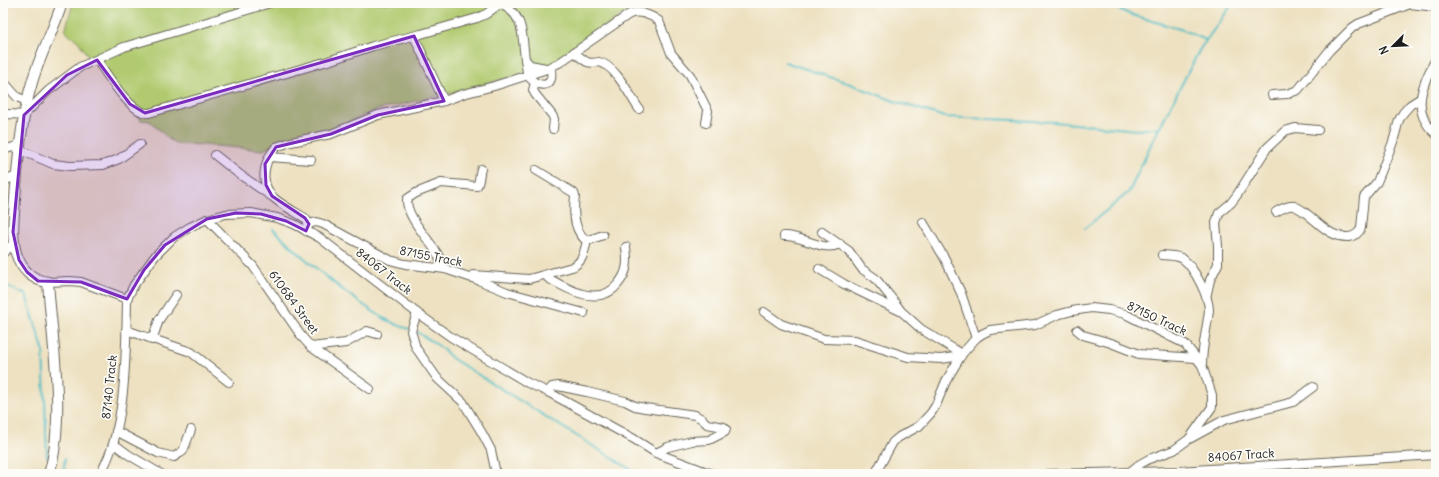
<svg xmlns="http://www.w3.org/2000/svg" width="1439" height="477" viewBox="0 0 1439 477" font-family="Delius,sans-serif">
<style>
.green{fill:#b1ca70;stroke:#667346}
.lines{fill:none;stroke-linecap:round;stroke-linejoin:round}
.stream{stroke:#4dbcc4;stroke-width:2}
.minor-casing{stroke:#656156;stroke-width:10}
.major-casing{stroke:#656156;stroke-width:12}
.minor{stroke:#fff;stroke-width:8}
.major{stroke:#fff;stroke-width:10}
.marked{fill:#7b2cbf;fill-opacity:0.2;stroke:#7b2cbf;stroke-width:3;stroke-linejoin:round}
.labels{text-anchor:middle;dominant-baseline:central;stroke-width:3.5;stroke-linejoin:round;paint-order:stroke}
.street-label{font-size:12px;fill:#1c1c1c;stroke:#fdfcf7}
</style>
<rect width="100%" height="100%" fill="#fdfcf7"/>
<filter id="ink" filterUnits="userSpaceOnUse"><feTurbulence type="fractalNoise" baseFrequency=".025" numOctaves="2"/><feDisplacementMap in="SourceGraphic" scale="8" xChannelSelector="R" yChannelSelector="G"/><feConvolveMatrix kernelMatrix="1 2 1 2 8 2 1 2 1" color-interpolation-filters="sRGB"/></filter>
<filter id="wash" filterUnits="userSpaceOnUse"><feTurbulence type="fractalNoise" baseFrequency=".012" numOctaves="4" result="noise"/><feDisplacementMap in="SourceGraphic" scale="16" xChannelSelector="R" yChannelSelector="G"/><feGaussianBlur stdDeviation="0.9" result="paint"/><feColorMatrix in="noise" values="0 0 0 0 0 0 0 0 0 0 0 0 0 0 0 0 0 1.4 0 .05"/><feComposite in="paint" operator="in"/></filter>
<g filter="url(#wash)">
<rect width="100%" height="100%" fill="#ede1c1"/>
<path class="green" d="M 73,3 L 639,3 L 550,65 L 541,69 L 443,95 L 377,110 L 331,130 L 280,140 L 264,150 L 204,145 L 178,144 L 170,140 L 150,121 L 141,120 L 125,101 L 102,71 L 90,59 L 78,41 L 65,31 Z"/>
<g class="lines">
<g class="stream">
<path d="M 1106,3 L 1129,14 L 1183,30 L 1206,40"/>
<path d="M 785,62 L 848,83 L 894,101 L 945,117 L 1054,122 L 1138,130 L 1160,127"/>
<path d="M 1085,228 L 1129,192 L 1152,142 L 1200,49 L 1233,3"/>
<path d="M 273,229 C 299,254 326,278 355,299 C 372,311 388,323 409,329"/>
<path d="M 3,284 L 26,295 L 43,349 L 47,457"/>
<path d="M 417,332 L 439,346 L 453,359 L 638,474"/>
<path d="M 63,474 L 65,459"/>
</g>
</g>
</g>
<g filter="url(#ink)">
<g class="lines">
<defs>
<g id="minor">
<path d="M 500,4 C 525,14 522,37 525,59"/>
<path d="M 414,36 L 444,101"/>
<path d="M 574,52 C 584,60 586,65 599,62 C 616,66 630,96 639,109"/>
<path d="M 525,59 L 530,65 L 551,69 C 551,72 552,76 551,79 C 547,90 532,83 528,75 C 526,70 526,64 525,59 Z"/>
<path d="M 1436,59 C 1422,84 1410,112 1436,134"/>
<path d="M 97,60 C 107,74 131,115 149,113 L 328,61 L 373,46 L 421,34 L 477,18 L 486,14 L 501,3"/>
<path d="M 3,81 L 17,97 L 27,101"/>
<path d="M 535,83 L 533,90 L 535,94 L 552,115 L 554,119 L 553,129"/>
<path d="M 1272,95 L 1287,94 L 1298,90 L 1329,51 L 1352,28 L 1358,24 L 1410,4 L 1436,7"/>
<path d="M 3,115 L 10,114 L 24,115 L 48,91 L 80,67 L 124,47 L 270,3"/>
<path d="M 3,150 L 20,145"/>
<path d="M 20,150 L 53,164 L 70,166 L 103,165 L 119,159 L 140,144"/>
<path d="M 215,155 L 239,174 L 271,196"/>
<path d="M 269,157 L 276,147 L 291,142 L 331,134 L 378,115 L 444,101 L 463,94 L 494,86 L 544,70 L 559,63 L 628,15 C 637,9 651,15 659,21 L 671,53 L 690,75 L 708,111 L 706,123"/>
<path d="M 536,170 L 574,193 L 575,196 C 573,212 573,231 587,241"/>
<path d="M 3,181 L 17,176"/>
<path d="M 1276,212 C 1281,209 1288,205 1294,206 C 1298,207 1303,211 1307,214 C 1320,224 1331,238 1349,237 C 1355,236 1359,233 1361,228 L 1364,197 L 1377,182 L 1393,142 L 1399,120 L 1403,113 L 1410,105 L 1421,98"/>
<path d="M 207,219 L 253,266 L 302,337 L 311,347 L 370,389"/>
<path d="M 923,222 L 945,259 L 961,293 L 976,338"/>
<path d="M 309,224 L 305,218 C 297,213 276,202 271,195 C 262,183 263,170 269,157 L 311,160"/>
<path d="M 306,231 L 309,224 L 316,222 L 323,224 L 390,260 L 405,264 L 445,269 L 478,280 L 507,292 L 584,313"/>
<path d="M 822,232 L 849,251 L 862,269 L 875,278 L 893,300 L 901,311 L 921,329 L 962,354"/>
<path d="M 784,236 C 803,235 822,253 840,244"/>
<path d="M 3,253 L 14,243"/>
<path d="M 1162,255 C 1169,256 1177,255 1183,259 C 1194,267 1209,297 1209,310 C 1207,329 1202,346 1202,365"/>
<path d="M 445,269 C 442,263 439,256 435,250 C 426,236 406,216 407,199 L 416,193 L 441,183 L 477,186 C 480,181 479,174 481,169"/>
<path d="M 819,269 L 844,284 L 900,311"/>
<path d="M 473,275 L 529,279 L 572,267 C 583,262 584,252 587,241 L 603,235"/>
<path d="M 545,275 L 548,278 C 567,289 599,308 618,284 C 628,272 628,262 626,247"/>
<path d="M 48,282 L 70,281 L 81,282 L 127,299 L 134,285 L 155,256 L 174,237 L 190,227 L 207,219 L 226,214 L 251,213 L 277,218 L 294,224 L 320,238 L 417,313 L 451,337 L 471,349 L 528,383 L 548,392 L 634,439 L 656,453 L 712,474"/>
<path d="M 1206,298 L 1210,280 L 1218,264 L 1218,246 L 1216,223 L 1219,213 L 1231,203 L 1237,195 L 1267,148 L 1285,131 L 1295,128 L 1318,130"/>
<path d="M 764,312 L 781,324 L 824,339 L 855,340 L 908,357 L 941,359 L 961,356"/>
<path d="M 417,313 L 411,331 L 416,348 L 437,378 L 463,402 L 482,433 L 491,450 L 496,474"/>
<path d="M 126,330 L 191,352 L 229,382"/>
<path d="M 1077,330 L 1083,335 L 1111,343 L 1139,354 L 1196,358"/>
<path d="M 152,340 L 159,320 L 176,295"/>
<path d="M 311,347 L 346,343 L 367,331 L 377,334"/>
<path d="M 548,392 L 552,387 L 558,386 L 587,392 L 625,401 L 635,406 L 645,408 L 695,415 L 702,419 L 707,424 L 724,427 L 726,429 L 725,432 L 709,440 L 692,441 L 668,447 L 656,453"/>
<path d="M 116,431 L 158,453 L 174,457 L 183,451 L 191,430"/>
<path d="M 1191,438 L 1224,420 L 1293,402 L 1313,387"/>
<path d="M 114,444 L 129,455 L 161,474"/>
<path d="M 100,474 C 127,430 126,350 127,299"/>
<path d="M 875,474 L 893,442 L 899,437 L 919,426 L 931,413 L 936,405 L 946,381 L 962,354 L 976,338 L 982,334 L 990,330 L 1035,325 L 1057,315 L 1072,311 L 1091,308 L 1109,310 L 1125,314 L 1185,344 L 1202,365 L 1212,395 L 1212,407 L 1189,439 L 1174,450 L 1149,459 L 1140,464 L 1131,471"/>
<path d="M 1048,474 L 1178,471 L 1436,455"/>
</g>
<path id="major" d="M 49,474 C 66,417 52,342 48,282 C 32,280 21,269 16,253 C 11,236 14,217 15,199 C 18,159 21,118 33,79 C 41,53 54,29 62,3"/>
</defs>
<use href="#minor" class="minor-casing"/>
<use href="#major" class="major-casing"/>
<use href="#minor" class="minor"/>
<use href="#major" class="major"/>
</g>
</g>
<path class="marked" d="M 414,36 L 444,101 L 378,115 L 331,134 L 276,147 L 265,164 L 266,185 L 272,196 L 305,218 L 309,224 L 306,231 L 286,221 L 261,214 L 236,213 L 207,219 L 165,245 L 144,270 L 127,299 L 81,282 L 38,281 L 27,272 L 19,260 L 13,232 L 24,115 L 67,75 L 97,60 L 130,104 L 145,113 Z"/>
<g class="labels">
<g class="street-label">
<text transform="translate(431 256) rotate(11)">87155 Track</text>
<text transform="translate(384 271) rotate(38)">84067 Track</text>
<text transform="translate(294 302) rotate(54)">610684 Street</text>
<text transform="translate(1157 318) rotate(25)">87150 Track</text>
<text transform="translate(109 387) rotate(-84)">87140 Track</text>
<text transform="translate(1241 455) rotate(-4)">84067 Track</text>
</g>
</g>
<rect width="1439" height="477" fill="none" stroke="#fdfcf7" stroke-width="16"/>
<g transform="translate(1393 46) rotate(246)" stroke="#fdfcf7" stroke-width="3" paint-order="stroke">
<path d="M0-3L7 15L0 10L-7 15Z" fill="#1c1c1c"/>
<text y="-6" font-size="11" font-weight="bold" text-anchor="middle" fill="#1c1c1c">N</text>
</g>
</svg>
